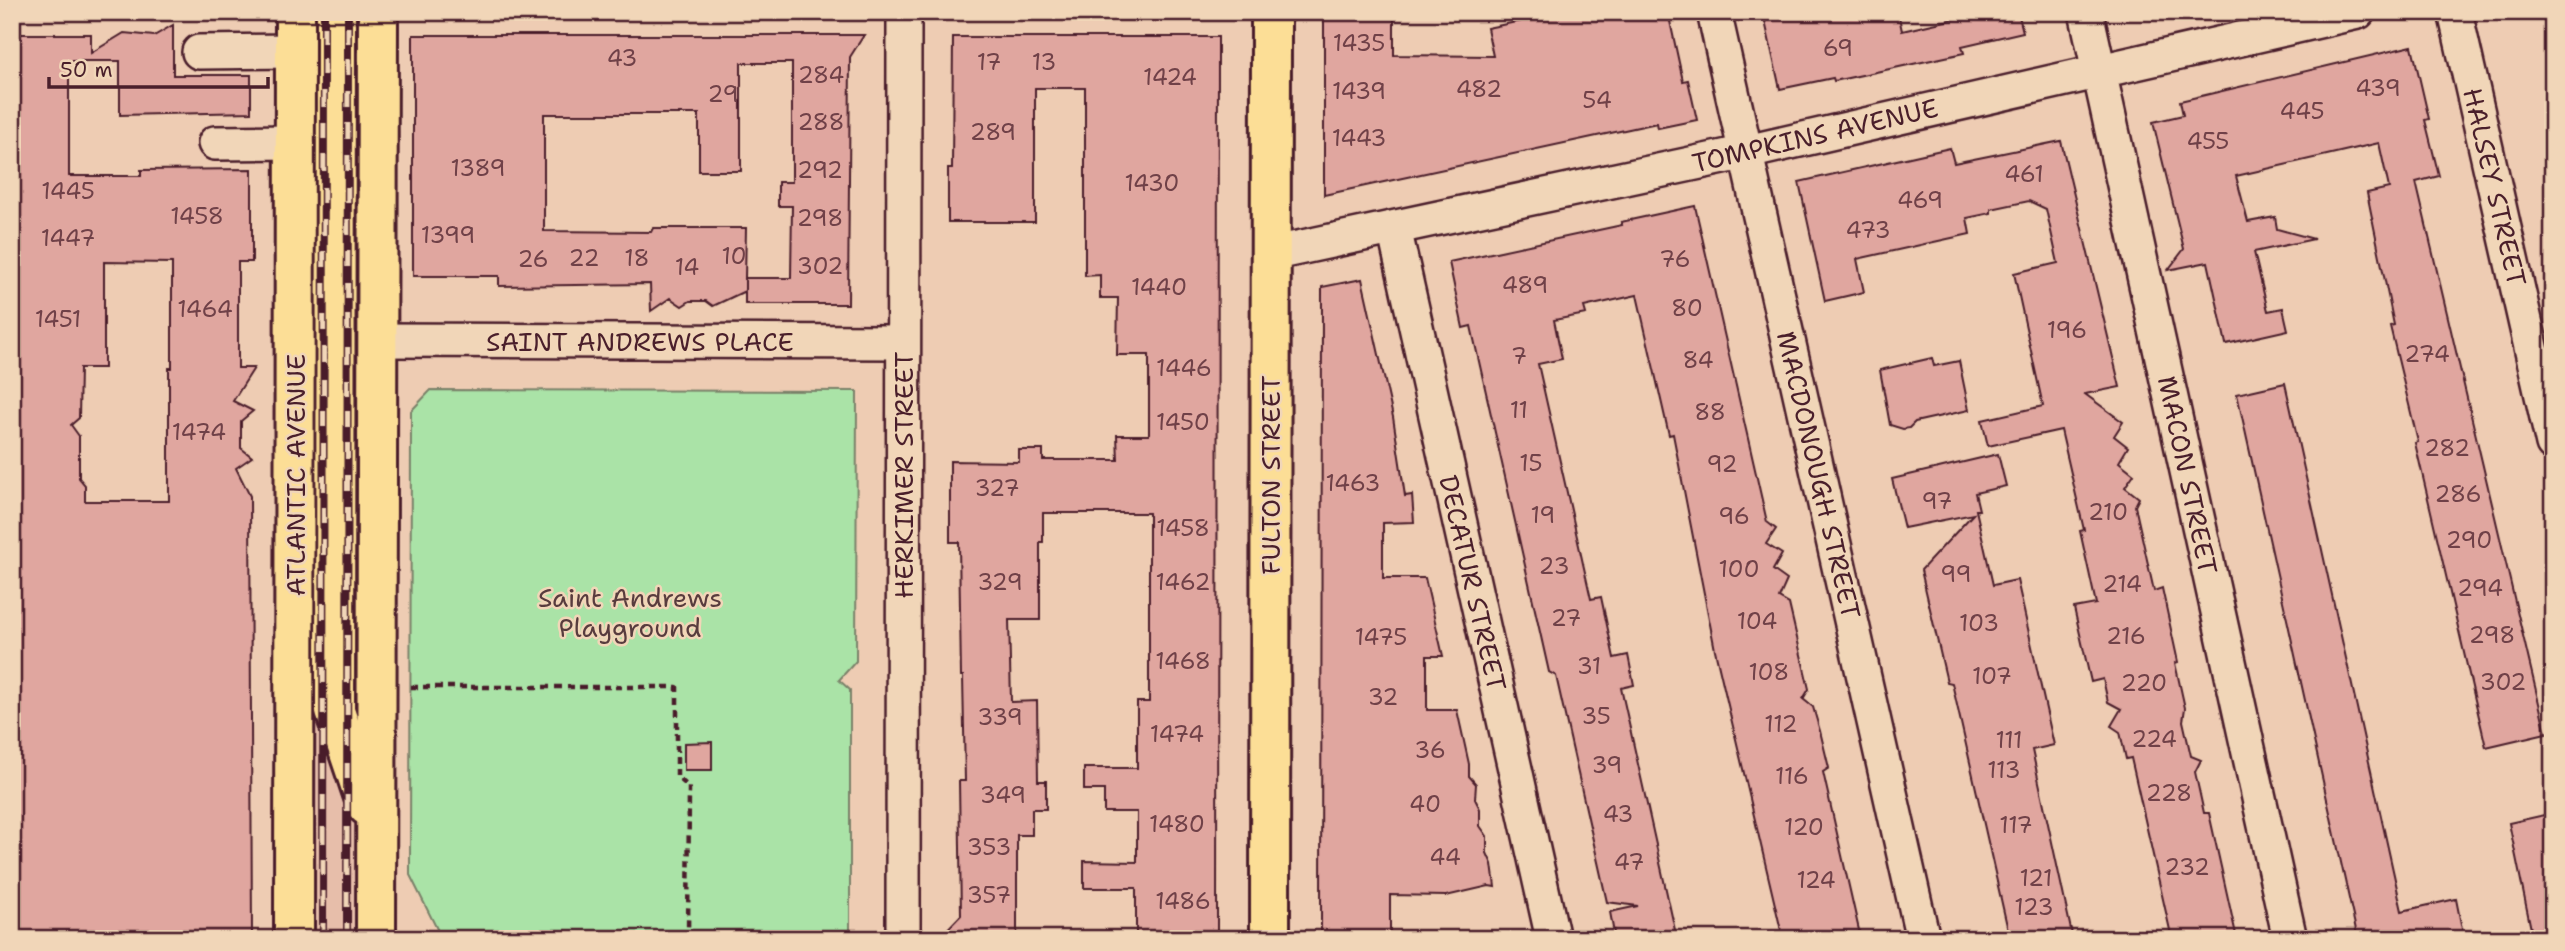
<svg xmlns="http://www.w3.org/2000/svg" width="2565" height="951" viewBox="0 0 2565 951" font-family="'Shantell Sans',sans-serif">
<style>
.built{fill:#e7beaa}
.green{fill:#aae3a7;stroke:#7a8169;stroke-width:2}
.building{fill:#e0a69f;stroke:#4a1f2b;stroke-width:2;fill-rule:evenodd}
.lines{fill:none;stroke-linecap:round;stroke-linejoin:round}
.minor-casing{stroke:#4a1f2b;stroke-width:38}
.major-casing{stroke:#4a1f2b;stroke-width:44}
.path{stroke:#4a1f2b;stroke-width:4.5;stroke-dasharray:7 5;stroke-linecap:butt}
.minor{stroke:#f1d6b8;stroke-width:33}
.major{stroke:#fcde96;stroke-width:38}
.rail-casing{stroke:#4a1f2b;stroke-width:8}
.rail{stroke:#f1d6b8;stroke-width:5;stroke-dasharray:16;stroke-linecap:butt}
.labels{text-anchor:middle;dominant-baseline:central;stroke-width:5;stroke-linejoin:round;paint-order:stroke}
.number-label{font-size:23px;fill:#704148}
.street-label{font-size:26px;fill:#4a1f2b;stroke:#f1d6b8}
.park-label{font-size:26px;fill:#583c3e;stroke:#f1d6b8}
</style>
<rect width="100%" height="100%" fill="#eeccb3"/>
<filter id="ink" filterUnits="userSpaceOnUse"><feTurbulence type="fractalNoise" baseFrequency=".0143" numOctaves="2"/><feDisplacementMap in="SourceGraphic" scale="14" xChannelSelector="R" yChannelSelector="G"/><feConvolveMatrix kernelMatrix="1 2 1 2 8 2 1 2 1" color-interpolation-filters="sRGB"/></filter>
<g filter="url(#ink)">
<path class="built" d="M 307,12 L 358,12 L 356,939 L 307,939 Z"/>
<path class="green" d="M 431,390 L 857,391 L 856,661 L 839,680 L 850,690 L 850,939 L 442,939 L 410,875 L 411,411 Z"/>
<g class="building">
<path d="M 1324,12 L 1394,12 L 1394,55 L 1493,56 L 1487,28 L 1565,12 L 1668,12 L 1683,81 L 1688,80 L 1697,120 L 1658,128 L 1657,123 L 1324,195 Z"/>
<path d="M 1763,12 L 1898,12 L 1902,31 L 1963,17 L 1962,12 L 2018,12 L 2023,32 L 1962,46 L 1964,53 L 1834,81 L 1833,78 L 1780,89 Z"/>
<path d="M 173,25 L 173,75 L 251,75 L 251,112 L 120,115 L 120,61 L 69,61 L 69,176 L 141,176 L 141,170 L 252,169 L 252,262 L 238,262 L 238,368 L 254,368 L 233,401 L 253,411 L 241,421 L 241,448 L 252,457 L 236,468 L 250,496 L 252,939 L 12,939 L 12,34 L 91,34 L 91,53 L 124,33 L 154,36 ZM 104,262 L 172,263 L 172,368 L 169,368 L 169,501 L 85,501 L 85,485 L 79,478 L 79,436 L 71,425 L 79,418 L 80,368 L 104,368 Z"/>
<path d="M 413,35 L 864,35 L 850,57 L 848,304 L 745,304 L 745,278 L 745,291 L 713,306 L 706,301 L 690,301 L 682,306 L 670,298 L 651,311 L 650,284 L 499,286 L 499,276 L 413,276 ZM 741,63 L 792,63 L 792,182 L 778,182 L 778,206 L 792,206 L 791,278 L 745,278 L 746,228 L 653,228 L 651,232 L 544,231 L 544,114 L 699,114 L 699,171 L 741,171 Z"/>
<path d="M 953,37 L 1218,37 L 1217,939 L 1136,939 L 1136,888 L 1084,888 L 1084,861 L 1137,862 L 1137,812 L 1104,812 L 1104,790 L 1084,790 L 1084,768 L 1137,768 L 1137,702 L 1149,702 L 1149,513 L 1043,513 L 1043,542 L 1040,542 L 1040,620 L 1009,620 L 1011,702 L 1037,701 L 1038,781 L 1046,781 L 1046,809 L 1032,809 L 1032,835 L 1017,835 L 1017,939 L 938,939 L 961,915 L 959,781 L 965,781 L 963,676 L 961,676 L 959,542 L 950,542 L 950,461 L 1019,462 L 1019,450 L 1043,450 L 1043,460 L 1118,460 L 1117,435 L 1149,435 L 1149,355 L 1117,355 L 1118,298 L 1100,298 L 1100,275 L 1085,276 L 1085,88 L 1035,88 L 1035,222 L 948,222 L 948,169 L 952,169 Z"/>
<path d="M 2412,46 L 2429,119 L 2425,120 L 2439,176 L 2416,182 L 2546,733 L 2486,747 L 2415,443 L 2418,442 L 2390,326 L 2394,325 L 2367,193 L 2389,188 L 2379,143 L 2236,176 L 2248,222 L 2275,217 L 2277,229 L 2314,239 L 2254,252 L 2268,311 L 2283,308 L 2288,330 L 2226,344 L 2208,262 L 2168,270 L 2184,249 L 2153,122 L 2183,115 L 2180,101 Z"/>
<path d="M 2061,141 L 2120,387 L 2085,394 L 2123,422 L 2114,436 L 2128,447 L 2119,462 L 2134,474 L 2125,487 L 2139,498 L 2135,506 L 2154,591 L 2162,588 L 2178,662 L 2175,663 L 2185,708 L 2183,721 L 2191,756 L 2201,760 L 2195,772 L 2204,813 L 2209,813 L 2237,939 L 2172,939 L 2131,758 L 2126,759 L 2120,732 L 2111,726 L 2121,709 L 2108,702 L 2103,679 L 2091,682 L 2074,608 L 2096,604 L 2080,531 L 2084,530 L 2061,430 L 1988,446 L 1982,420 L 2043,406 L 2014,273 L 2058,263 L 2046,209 L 2029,201 L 1991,209 L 1991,213 L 1967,218 L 1970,234 L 1857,259 L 1864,292 L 1825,301 L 1799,182 L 1950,148 L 1954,163 Z"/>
<path d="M 1695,206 L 1767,522 L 1776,529 L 1766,544 L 1782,554 L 1773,570 L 1787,580 L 1779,598 L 1789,604 L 1809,689 L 1803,699 L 1813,707 L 1820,731 L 1829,768 L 1823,772 L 1861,939 L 1783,939 L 1715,650 L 1673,434 L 1669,435 L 1637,295 L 1584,307 L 1586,314 L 1554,320 L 1562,359 L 1538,364 L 1591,599 L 1601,597 L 1614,658 L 1628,655 L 1634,685 L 1621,688 L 1677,939 L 1615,939 L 1610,912 L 1638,906 L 1607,902 L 1556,676 L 1549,672 L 1471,326 L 1463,328 L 1449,262 L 1622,225 L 1621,222 Z"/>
<path d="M 1362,279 L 1393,417 L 1405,496 L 1412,495 L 1414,522 L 1383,523 L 1383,578 L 1425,578 L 1443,656 L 1427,656 L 1427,710 L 1457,710 L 1469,764 L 1469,776 L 1476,784 L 1475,799 L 1480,809 L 1480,826 L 1487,836 L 1487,853 L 1492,864 L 1495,887 L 1489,886 L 1446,896 L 1390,895 L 1390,939 L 1321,939 L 1322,287 Z"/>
<path d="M 1932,358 L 1934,366 L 1959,361 L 1969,410 L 1915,422 L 1909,428 L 1903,429 L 1890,425 L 1880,370 Z"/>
<path d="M 2285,383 L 2402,911 L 2456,899 L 2464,939 L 2358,939 L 2237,394 Z"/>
<path d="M 1998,454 L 2006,486 L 1975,493 L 1979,510 L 1976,510 L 1993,585 L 2017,580 L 2022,602 L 2054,745 L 2032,750 L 2073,939 L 2010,939 L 1952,683 L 1947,682 L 1921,570 L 1973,514 L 1904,528 L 1892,479 Z"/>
<path d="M 712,742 L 712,770 L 684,770 L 684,743 Z"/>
<path d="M 2553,813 L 2553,939 L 2533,939 L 2509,823 Z"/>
</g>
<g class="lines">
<defs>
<g id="minor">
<path d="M 1714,12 L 1923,939"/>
<path d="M 2086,12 L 2290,939"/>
<path d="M 2455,12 L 2553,444"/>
<path d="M 199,52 L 295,51"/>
<path d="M 215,143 L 295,142"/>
<path d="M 1394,228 L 1553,939"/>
<path d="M 1270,254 L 1747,152 L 2358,12"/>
<path d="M 377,340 L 903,342"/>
<path d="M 903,939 L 904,12"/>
</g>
<g id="major">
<path d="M 336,12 L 335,711 L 367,806"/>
<path d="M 294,939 L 295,12"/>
<path d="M 376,939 L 378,12"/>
<path d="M 1270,939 L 1271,12"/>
</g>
</defs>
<use href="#minor" class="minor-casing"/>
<use href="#major" class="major-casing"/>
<path class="path" d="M 411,687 L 677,687 L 677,777 L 689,787 L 688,939"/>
<use href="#minor" class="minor"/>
<use href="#major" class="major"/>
<defs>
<g id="rail">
<path d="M 323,939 L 324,12"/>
<path d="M 347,939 L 348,12"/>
</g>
</defs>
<use href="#rail" class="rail-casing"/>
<use href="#rail" class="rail"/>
</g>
</g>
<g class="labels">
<g class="number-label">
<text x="1359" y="43">1435</text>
<text x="1838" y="48">69</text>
<text x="622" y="58">43</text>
<text x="989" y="62">17</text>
<text x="1044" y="62">13</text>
<text x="821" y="75">284</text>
<text x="1170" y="77">1424</text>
<text x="2378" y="88">439</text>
<text x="1479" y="89">482</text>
<text x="1359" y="91">1439</text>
<text x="723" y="94">29</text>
<text x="1597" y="100">54</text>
<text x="2302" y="111">445</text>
<text x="821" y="122">288</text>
<text x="993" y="132">289</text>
<text x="1359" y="138">1443</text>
<text x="2208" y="141">455</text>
<text x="478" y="168">1389</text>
<text x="820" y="170">292</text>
<text x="2024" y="174">461</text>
<text x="1152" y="183">1430</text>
<text x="68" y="191">1445</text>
<text x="1920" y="200">469</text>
<text x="197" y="216">1458</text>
<text x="820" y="218">298</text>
<text x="1868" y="230">473</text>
<text x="448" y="235">1399</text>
<text x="68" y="238">1447</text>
<text x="734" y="256">10</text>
<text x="584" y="258">22</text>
<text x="637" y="258">18</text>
<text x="533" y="259">26</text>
<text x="1675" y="259">76</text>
<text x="820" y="266">302</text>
<text x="687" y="267">14</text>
<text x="1525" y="285">489</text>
<text x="1159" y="287">1440</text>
<text x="1687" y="308">80</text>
<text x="205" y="309">1464</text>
<text x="58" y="319">1451</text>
<text x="2067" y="330">196</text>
<text x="2427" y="354">274</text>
<text x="1519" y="356">7</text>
<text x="1698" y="360">84</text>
<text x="1184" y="368">1446</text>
<text x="1519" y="410">11</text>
<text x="1710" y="412">88</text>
<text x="1183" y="422">1450</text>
<text x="199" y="432">1474</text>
<text x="2447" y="448">282</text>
<text x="1531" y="463">15</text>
<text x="1722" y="464">92</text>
<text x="1353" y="483">1463</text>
<text x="997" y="488">327</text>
<text x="2458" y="494">286</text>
<text x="1937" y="501">97</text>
<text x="2108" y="512">210</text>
<text x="1543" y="515">19</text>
<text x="1734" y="516">96</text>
<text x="1183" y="528">1458</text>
<text x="2469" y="540">290</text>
<text x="1554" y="566">23</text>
<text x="1739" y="569">100</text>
<text x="1956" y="574">99</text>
<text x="1000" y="582">329</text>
<text x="1183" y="582">1462</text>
<text x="2122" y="584">214</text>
<text x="2480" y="588">294</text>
<text x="1566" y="618">27</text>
<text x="1757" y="621">104</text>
<text x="1979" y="623">103</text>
<text x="2492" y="635">298</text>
<text x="2126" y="636">216</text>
<text x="1381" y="637">1475</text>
<text x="1183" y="661">1468</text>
<text x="1589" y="666">31</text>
<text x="1769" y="672">108</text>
<text x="1992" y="676">107</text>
<text x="2503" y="682">302</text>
<text x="2144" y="683">220</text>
<text x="1383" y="697">32</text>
<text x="1596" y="716">35</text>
<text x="1000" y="717">339</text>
<text x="1781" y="724">112</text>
<text x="1177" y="734">1474</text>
<text x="2154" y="739">224</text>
<text x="2009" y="740">111</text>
<text x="1430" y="750">36</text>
<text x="1607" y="765">39</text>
<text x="2004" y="770">113</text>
<text x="1792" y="776">116</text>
<text x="2169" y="793">228</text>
<text x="1003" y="795">349</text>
<text x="1425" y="804">40</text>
<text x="1618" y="814">43</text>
<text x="1177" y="824">1480</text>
<text x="2016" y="825">117</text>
<text x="1804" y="827">120</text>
<text x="989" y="847">353</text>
<text x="1445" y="857">44</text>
<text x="1629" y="862">47</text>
<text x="2187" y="867">232</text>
<text x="2036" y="878">121</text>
<text x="1816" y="880">124</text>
<text x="989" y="895">357</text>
<text x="1183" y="901">1486</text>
<text x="2034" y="907">123</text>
</g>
<g class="street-label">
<text transform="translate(1815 135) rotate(-13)">TOMPKINS AVENUE</text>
<text transform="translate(2495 187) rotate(77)">HALSEY STREET</text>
<text x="640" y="341">SAINT ANDREWS PLACE</text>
<text transform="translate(295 475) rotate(-90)">ATLANTIC AVENUE</text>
<text transform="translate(903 475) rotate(-90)">HERKIMER STREET</text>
<text transform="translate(1270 475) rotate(-90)">FULTON STREET</text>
<text transform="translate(1819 475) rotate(77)">MACDONOUGH STREET</text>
<text transform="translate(2188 475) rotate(78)">MACON STREET</text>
<text transform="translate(1473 583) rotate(77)">DECATUR STREET</text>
</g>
<g class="park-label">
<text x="630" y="597">Saint Andrews<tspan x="630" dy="30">Playground</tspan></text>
</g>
</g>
<rect width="2565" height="951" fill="none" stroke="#f1d6b8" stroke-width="42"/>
<rect x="21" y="21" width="2523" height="909" fill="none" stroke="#4a1f2b" stroke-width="2.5" filter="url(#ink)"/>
<path d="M49 77v10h219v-10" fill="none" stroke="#4a1f2b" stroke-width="3.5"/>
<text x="60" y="77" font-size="21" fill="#4a1f2b" stroke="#f1d6b8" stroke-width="5" paint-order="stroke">50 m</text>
</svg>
